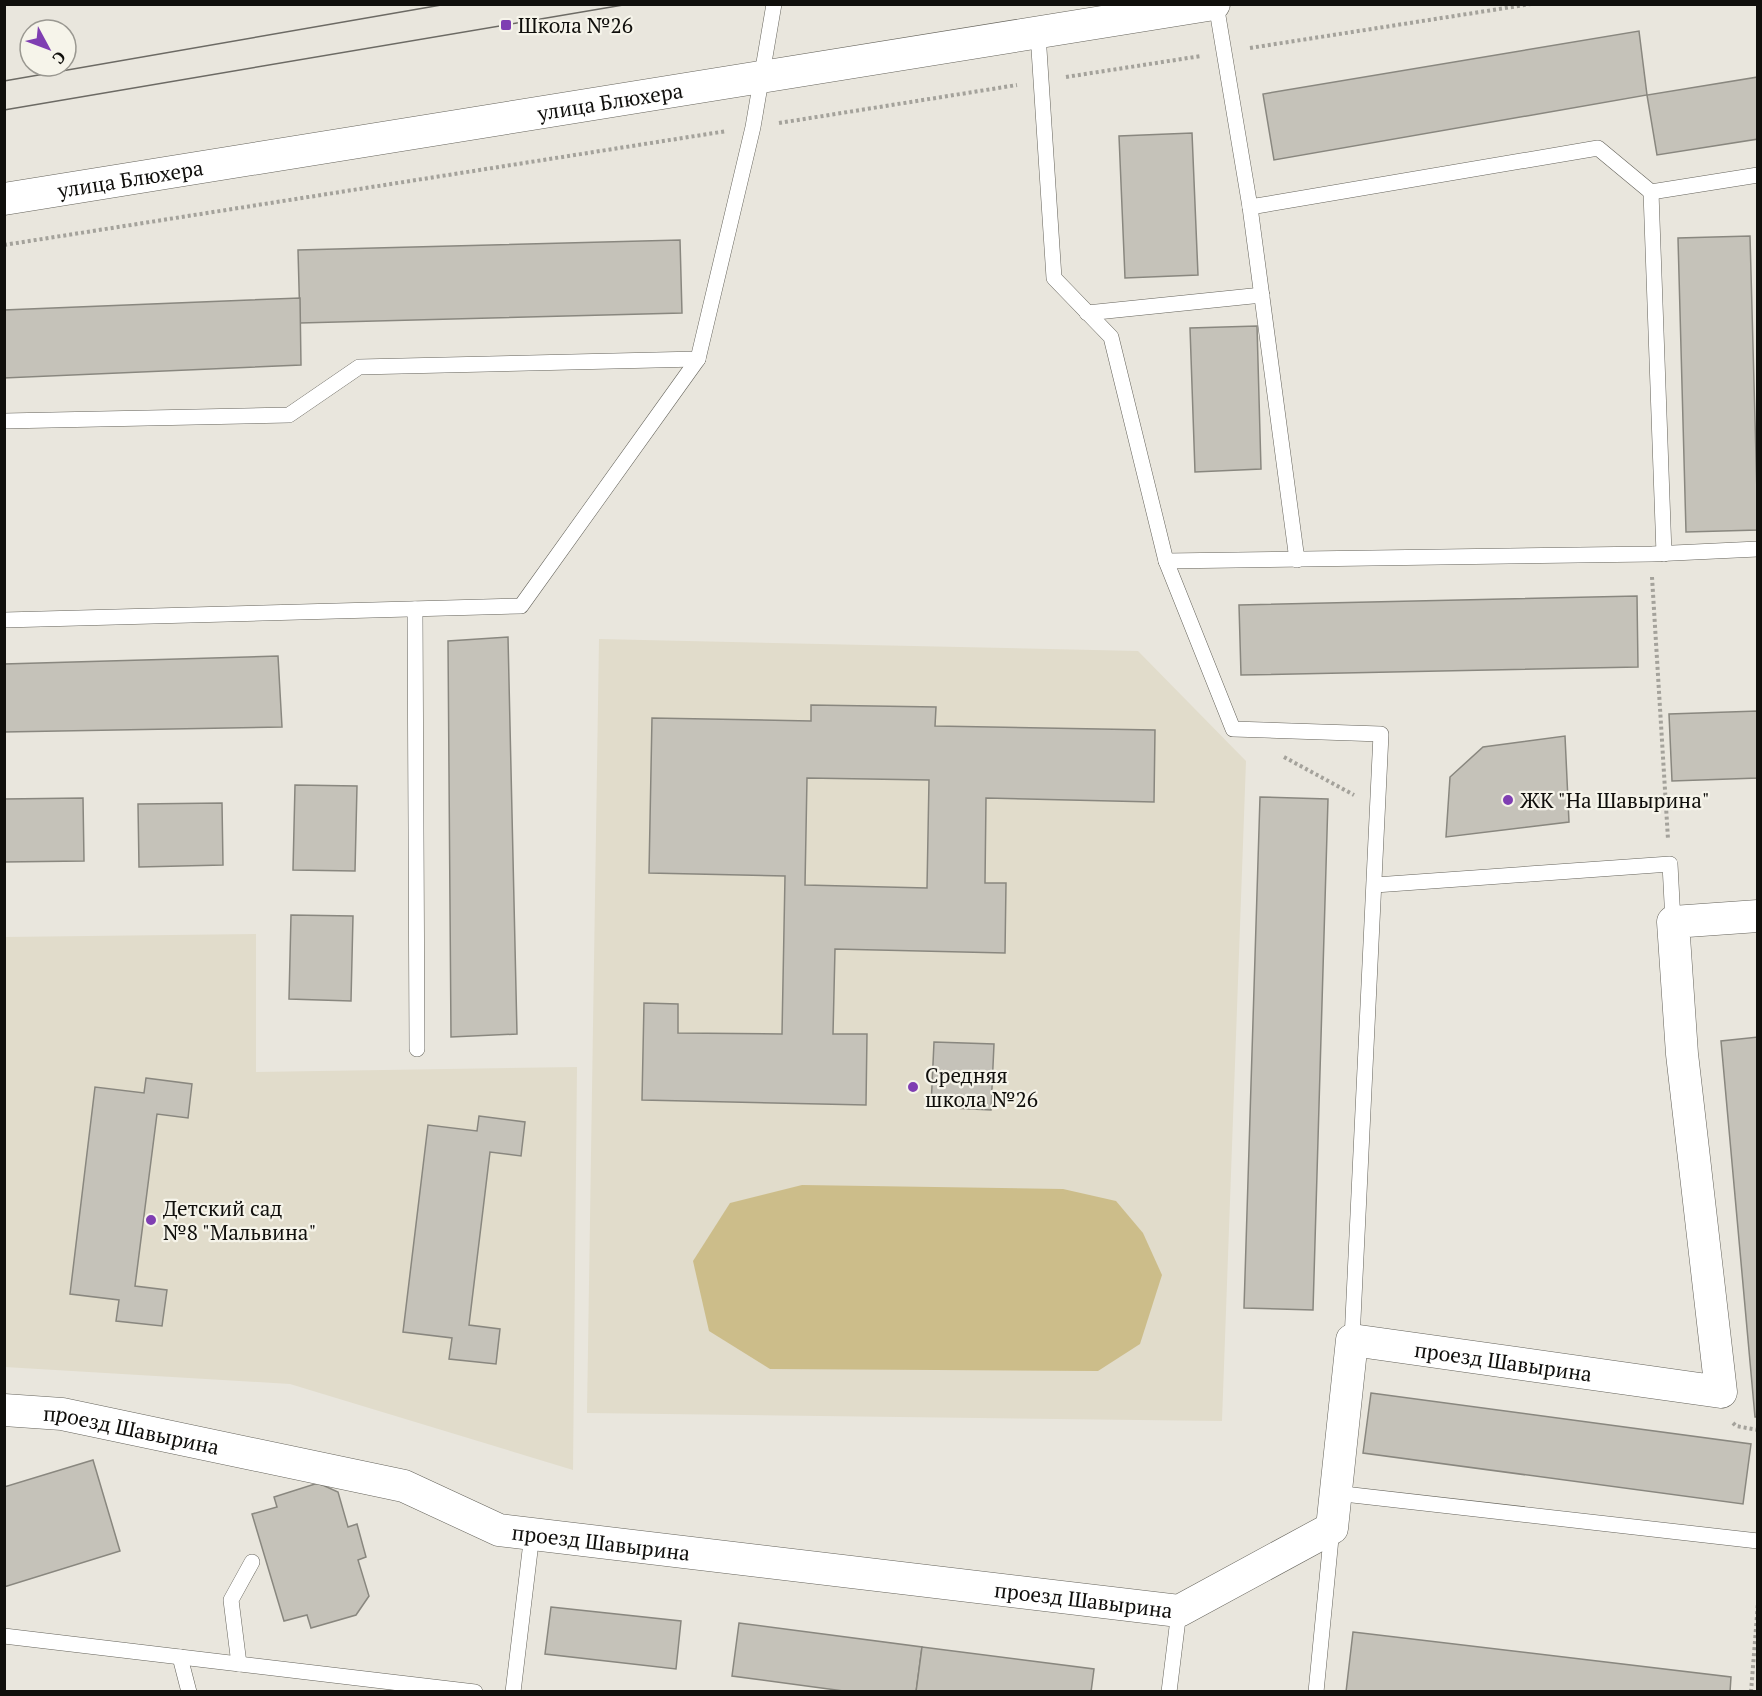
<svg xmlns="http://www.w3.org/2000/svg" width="1762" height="1696" viewBox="0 0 1762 1696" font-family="'PT Serif',serif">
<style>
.built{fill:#e1dccb}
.green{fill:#ccbd8a}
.building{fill:#c5c2b9;stroke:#89877f;stroke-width:1.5;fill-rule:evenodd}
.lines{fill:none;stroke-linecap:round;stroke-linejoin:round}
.service-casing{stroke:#65635b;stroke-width:16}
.minor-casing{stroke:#65635b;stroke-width:33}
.path{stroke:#a4a29b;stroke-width:4;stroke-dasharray:3 3;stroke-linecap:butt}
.service{stroke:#fff;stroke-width:15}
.minor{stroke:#fff;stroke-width:32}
.tram{stroke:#6c6a64;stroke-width:1.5}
.poi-dot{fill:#7f3eb2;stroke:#f6f4ea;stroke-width:2}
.labels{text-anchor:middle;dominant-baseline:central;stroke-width:4.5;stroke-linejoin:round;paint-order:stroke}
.poi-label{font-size:21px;fill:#100f0c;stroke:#f6f4ea;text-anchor:start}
.street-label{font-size:21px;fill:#100f0c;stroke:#f6f4ea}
</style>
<rect width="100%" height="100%" fill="#e9e6dd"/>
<g class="built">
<path d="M 599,639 L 1138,651 L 1246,761 L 1222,1421 L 587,1413 Z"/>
<path d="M 256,934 L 256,1072 L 577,1067 L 573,1470 L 290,1384 L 5,1367 L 4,937 Z"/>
</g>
<path class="green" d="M 802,1185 L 1063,1189 L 1116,1201 L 1143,1233 L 1162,1275 L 1140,1344 L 1098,1371 L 770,1369 L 709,1331 L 693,1261 L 730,1203 Z"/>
<g class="building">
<path d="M 1639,31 L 1647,95 L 1274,160 L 1263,94 Z"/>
<path d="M 1758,77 L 1758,139 L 1657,155 L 1647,95 Z"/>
<path d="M 1192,133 L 1198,275 L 1125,278 L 1119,136 Z"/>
<path d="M 1750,236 L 1758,530 L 1686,532 L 1678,238 Z"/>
<path d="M 680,240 L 682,313 L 300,323 L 298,250 Z"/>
<path d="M 300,298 L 301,365 L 4,378 L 4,310 Z"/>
<path d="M 1257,326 L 1261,469 L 1195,472 L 1190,328 Z"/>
<path d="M 1637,596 L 1638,667 L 1241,675 L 1239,605 Z"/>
<path d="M 508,637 L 517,1034 L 451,1037 L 448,641 Z"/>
<path d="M 278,656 L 282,727 L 4,732 L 4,664 Z"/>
<path d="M 811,705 L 936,707 L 935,726 L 1155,730 L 1154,802 L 986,798 L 985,883 L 1006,883 L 1005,953 L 835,949 L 833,1034 L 867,1034 L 866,1105 L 642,1100 L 644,1003 L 678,1004 L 678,1033 L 782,1034 L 785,876 L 649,873 L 652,718 L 811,721 ZM 807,778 L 929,780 L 927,888 L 805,885 Z"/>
<path d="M 1758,711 L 1758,778 L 1672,781 L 1669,714 Z"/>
<path d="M 1565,736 L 1569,822 L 1446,837 L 1450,777 L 1483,747 Z"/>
<path d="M 295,785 L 357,786 L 355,871 L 293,870 Z"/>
<path d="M 1260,797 L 1328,799 L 1313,1310 L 1244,1308 Z"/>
<path d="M 83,798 L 84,861 L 4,862 L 4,799 Z"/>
<path d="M 222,803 L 223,865 L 139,867 L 138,804 Z"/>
<path d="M 291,915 L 353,916 L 351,1001 L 289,999 Z"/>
<path d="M 1758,1037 L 1758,1417 L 1755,1417 L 1721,1041 Z"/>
<path d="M 934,1042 L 994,1044 L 991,1110 L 931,1107 Z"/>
<path d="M 146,1078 L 192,1084 L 188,1118 L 157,1114 L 135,1286 L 167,1290 L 162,1326 L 116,1321 L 119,1300 L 70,1294 L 95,1087 L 144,1093 Z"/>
<path d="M 479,1116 L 525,1122 L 521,1156 L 490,1152 L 469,1325 L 500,1329 L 496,1364 L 449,1359 L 452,1338 L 403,1332 L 428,1125 L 477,1131 Z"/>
<path d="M 1371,1393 L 1751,1444 L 1743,1504 L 1363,1453 Z"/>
<path d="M 93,1460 L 120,1551 L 4,1587 L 4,1487 Z"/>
<path d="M 318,1483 L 338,1492 L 348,1527 L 357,1524 L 366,1557 L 358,1560 L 369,1596 L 356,1615 L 311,1628 L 307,1615 L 284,1621 L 252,1514 L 277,1507 L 274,1497 Z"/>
<path d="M 551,1607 L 681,1621 L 676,1669 L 545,1654 Z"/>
<path d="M 739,1623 L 922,1647 L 916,1692 L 851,1692 L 732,1676 Z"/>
<path d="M 1353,1632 L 1731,1677 L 1730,1692 L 1346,1692 Z"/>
<path d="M 922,1647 L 1094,1669 L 1091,1692 L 916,1692 Z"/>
</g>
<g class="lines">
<defs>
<g id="service">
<path d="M 1216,4 L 1250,207 L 1598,148 L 1651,192 L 1758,175"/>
<path d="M 1038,34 L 1054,278 L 1111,337 L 1166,561 L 1233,729 L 1381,734 L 1352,1340"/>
<path d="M 1651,192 L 1664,554"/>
<path d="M 1250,207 L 1297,560"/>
<path d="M 1087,313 L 1262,295"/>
<path d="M 4,421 L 289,415 L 359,367 L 698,359 L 753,127 L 774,4"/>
<path d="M 1166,561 L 1652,554 L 1758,549"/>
<path d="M 415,609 L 417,1049"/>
<path d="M 4,620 L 521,606 L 698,359"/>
<path d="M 1375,885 L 1670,864 L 1673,922"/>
<path d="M 1335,1493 L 1758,1541"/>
<path d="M 4,1636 L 475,1692"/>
<path d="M 180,1657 L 189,1692"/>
<path d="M 239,1664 L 231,1600 L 252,1562"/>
<path d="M 513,1692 L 532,1534"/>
<path d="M 1169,1692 L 1179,1611"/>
<path d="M 1316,1692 L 1332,1528"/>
</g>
<g id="minor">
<path id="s1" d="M 4,199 L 1214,4"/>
<path id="s2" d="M 4,1410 L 62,1414 L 404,1486 L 499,1530 L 1179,1611 L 1332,1528 L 1352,1340 L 1721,1392 L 1682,1054 L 1673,922 L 1758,916"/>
</g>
</defs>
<use href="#service" class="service-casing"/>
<use href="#minor" class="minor-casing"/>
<g class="path">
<path d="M 1250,48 L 1531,4"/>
<path d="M 1066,77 L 1201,56"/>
<path d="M 779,123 L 1017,85"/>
<path d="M 4,245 L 727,131"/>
<path d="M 1652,577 L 1668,839"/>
<path d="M 1284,757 L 1354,795"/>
<path d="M 1733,1423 L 1736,1426 L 1758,1430"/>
<path d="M 1751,1692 L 1758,1603"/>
</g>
<use href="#service" class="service"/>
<use href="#minor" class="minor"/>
<g class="tram">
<path d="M 4,81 L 447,4"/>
<path d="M 4,110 L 629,4"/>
</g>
</g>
<g class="poi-dot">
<rect x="500" y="19" width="12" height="12" rx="3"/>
<circle cx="1508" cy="800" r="6"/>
<circle cx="913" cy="1087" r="6"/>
<circle cx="151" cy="1220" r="6"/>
</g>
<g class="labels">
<g class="poi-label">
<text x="518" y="25">Школа №26</text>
<text x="1520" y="800">ЖК "На Шавырина"</text>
<text x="925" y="1075">Средняя<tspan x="925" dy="24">школа №26</tspan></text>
<text x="163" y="1208">Детский сад<tspan x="163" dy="24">№8 "Мальвина"</tspan></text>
</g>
<g class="street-label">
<text stroke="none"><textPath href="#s1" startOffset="614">улица Блюхера</textPath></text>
<text stroke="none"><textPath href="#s1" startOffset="128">улица Блюхера</textPath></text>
<text stroke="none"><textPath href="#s2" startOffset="1713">проезд Шавырина</textPath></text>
<text stroke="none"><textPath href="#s2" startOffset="129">проезд Шавырина</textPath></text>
<text stroke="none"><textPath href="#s2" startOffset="615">проезд Шавырина</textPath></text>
<text stroke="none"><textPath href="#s2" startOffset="1101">проезд Шавырина</textPath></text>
</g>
</g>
<rect width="1762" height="1696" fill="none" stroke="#100f0c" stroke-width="12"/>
<g transform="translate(48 48) rotate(131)"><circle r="28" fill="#f6f4ea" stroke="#9a9891" stroke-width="1.5"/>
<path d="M0-4.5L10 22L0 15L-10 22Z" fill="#7f3eb2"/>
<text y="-9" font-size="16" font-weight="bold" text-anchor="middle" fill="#100f0c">С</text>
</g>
</svg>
